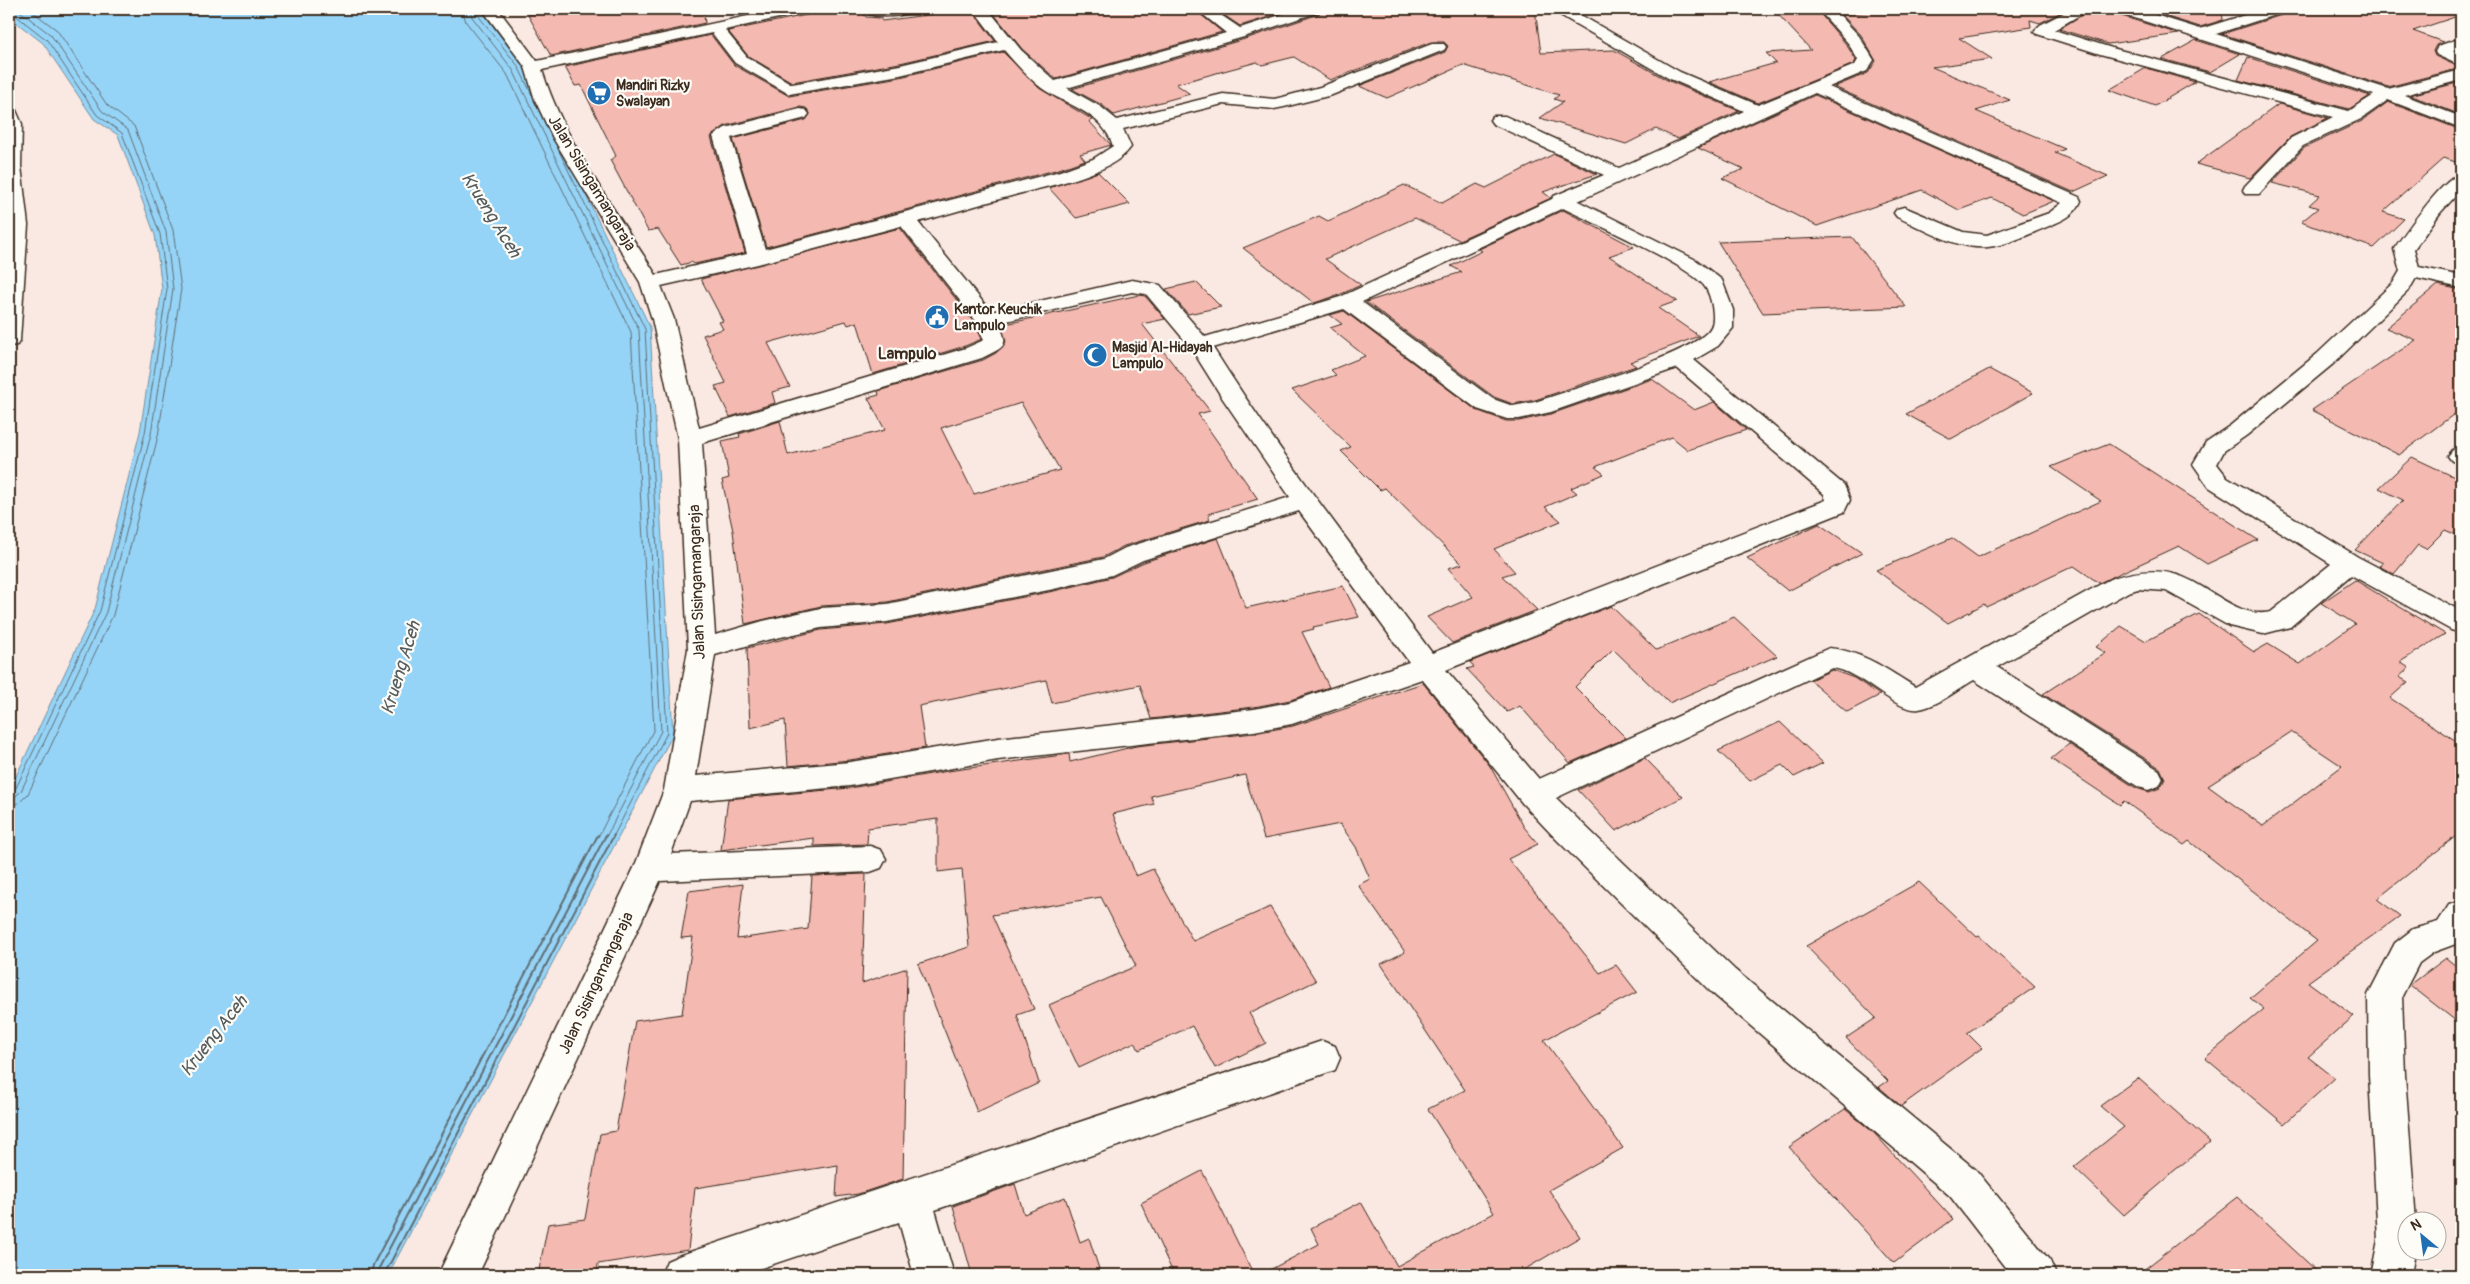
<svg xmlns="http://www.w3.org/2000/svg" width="2470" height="1284" font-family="Pangolin,sans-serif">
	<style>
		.water { fill: #96d4f7; stroke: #7290a0 }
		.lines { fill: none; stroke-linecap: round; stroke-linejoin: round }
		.shore-far1 { stroke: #5f6e75; stroke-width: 1 }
		.shore { stroke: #5f6e75; stroke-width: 2 }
		.building { fill: #f4b9b0; stroke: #3b2a1e; fill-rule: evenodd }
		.minor-casing { stroke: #3b2a1e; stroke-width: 3 }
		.tertiary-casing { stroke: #3b2a1e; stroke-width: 3 }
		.minor { fill: #fdfcf7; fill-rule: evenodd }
		.tertiary { fill: #fdfcf7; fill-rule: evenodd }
		.labels { text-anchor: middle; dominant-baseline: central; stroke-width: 4.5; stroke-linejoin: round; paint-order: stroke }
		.far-poi-label { font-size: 14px; font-weight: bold; fill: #3b2a1e; stroke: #fdfcf7; text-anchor: start }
		.street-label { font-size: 16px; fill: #3b2a1e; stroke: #fdfcf7 }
		.far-quarter-label { font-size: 16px; font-weight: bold; fill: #3b2a1e; stroke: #fdfcf7 }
		.water-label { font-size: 18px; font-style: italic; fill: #565d5f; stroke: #fdfcf7 }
	</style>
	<rect width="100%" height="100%" fill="#fae8e2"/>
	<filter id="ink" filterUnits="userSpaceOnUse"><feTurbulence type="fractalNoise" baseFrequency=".02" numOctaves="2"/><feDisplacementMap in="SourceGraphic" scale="10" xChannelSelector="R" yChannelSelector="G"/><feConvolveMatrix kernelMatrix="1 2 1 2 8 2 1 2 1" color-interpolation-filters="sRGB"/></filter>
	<g filter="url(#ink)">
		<path class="water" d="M 9,9 L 480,9 L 522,64 L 650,327 L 673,734 L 388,1275 L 9,1275 L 9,791 L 95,609 L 140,432 L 162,289 L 155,235 L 118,135 L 94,119 L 43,43 L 9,17 Z"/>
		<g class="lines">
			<path class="shore-far1" d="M 462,9 L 466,22 L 507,74 L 631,332 L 654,729 L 598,837
				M 470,9 L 472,17 L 513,70 L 639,330 L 661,731 L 606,837
				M 476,9 L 477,14 L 518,66 L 532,95
				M 9,13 L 14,14 L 47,40 L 97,115 L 122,133 L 160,234 L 167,289 L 145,433 L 100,611 L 16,788 L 9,791
				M 558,149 L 645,329 L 667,733 L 613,837
				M 9,797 L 16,796 L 21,791 L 106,612 L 151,434 L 173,289 L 166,232 L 128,130 L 102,111 L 51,35 L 17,9
				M 9,805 L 19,803 L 28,794 L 113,615 L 158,436 L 181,289 L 173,230 L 134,126 L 107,105 L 57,30 L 29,9"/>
			<path class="shore" d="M 371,1275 L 373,1265 L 598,835
				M 378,1275 L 379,1268 L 606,835
				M 384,1275 L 614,835"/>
		</g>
		<path class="building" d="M 561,9 L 703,9 L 705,23 L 551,56 L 528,15 Z
			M 836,9 L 859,9 L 866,17 L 880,18 L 882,21 L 971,9 L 995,41 L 900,63 L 792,82 L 748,56 L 728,31 Z
			M 990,9 L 1194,9 L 1222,32 L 1056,79 L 1022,49 Z
			M 1215,9 L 1294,9 L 1240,26 Z
			M 1323,9 L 1535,9 L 1541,53 L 1614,50 L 1667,80 L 1739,111 L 1678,139 L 1656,129 L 1626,144 L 1540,118 L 1563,102 L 1554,99 L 1559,95 L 1463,65 L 1387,98 L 1359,86 L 1445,52 L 1448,46 L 1444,42 L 1431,42 L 1330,80 L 1294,57 L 1262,65 L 1257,62 L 1176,84 L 1190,94 L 1114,115 L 1102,105 L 1072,89 L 1245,39 L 1319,14 Z
			M 1773,9 L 1816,9 L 1846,44 L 1856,60 L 1854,64 L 1758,103 L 1709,82 L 1776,63 L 1766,53 L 1811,50 Z
			M 1887,9 L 2067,9 L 2040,23 L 2030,20 L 2031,27 L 1959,38 L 1992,59 L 1932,67 L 2010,100 L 1976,111 L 2065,149 L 2055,153 L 2108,176 L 2073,192 L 1834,87 L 1868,73 L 1876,61 L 1861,35 L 1842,15 Z
			M 2092,9 L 2111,9 L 2115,14 L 2179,34 L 2108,44 L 2059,29 Z
			M 2141,9 L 2222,9 L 2223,20 L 2200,27 Z
			M 2288,9 L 2461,9 L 2461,15 L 2413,31 L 2443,42 L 2436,45 L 2433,51 L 2435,56 L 2461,68 L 2388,87 L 2222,34 L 2285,14 Z
			M 711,35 L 734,65 L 789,96 L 900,77 L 1003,52 L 1039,88 L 1093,120 L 1089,121 L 1111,145 L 1080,154 L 1085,160 L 1059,169 L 766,247 L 733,139 L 806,120 L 810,113 L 806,108 L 800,107 L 725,126 L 711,137 L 745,253 L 694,264 L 692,262 L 681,265 L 658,229 L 648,231 L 610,160 L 616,156 L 581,85 L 575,86 L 565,67 Z
			M 2196,40 L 2240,54 L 2210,72 L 2162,59 Z
			M 2248,57 L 2370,96 L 2349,109 L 2238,80 Z
			M 2146,68 L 2195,82 L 2155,106 L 2109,90 Z
			M 2461,82 L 2461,115 L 2410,95 Z
			M 1815,95 L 2054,201 L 2023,214 L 1992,198 L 1959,210 L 1922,190 L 1817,226 L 1722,178 L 1744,169 L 1698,148 Z
			M 2388,102 L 2461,130 L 2461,164 L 2444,158 L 2383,212 L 2404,219 L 2374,248 L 2301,222 L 2318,208 L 2309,205 L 2320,195 L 2272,183 L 2304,148 L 2362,121 Z
			M 2279,104 L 2328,118 L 2290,137 L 2250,178 L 2196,164 Z
			M 1554,154 L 1597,174 L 1543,192 L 1551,198 L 1459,240 L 1415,218 L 1325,259 L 1361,285 L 1339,295 L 1314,303 L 1243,248 L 1319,216 L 1328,221 L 1404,185 L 1442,203 L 1477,184 L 1486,188 Z
			M 1098,172 L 1130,204 L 1076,218 L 1049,188 Z
			M 1563,210 L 1634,247 L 1609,256 L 1677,301 L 1658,308 L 1699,336 L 1630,362 L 1636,366 L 1630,368 L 1535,400 L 1513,404 L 1494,397 L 1366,302 L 1462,272 L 1451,266 L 1482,251 L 1479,249 Z
			M 900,228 L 974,322 L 982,339 L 965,346 L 873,374 L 857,322 L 848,325 L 846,321 L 768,343 L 790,387 L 772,392 L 775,403 L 730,417 L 715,386 L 726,383 L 703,335 L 723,329 L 719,322 L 723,321 L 701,279 Z
			M 1852,237 L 1906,307 L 1763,313 L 1718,242 Z
			M 1196,282 L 1221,307 L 1188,314 L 1166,289 Z
			M 2438,285 L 2461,290 L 2461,409 L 2399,455 L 2312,410 L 2416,340 L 2386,328 Z
			M 1139,295 L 1145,296 L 1165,319 L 1142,324 L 1210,411 L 1198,414 L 1258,499 L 1208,514 L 1210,520 L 1124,546 L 1103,557 L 887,602 L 821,606 L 745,624 L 733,531 L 722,480 L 729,478 L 722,441 L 740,437 L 739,434 L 780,421 L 788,455 L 885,430 L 868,398 L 879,395 L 878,391 L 983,360 L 996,353 L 1006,342 L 1001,325 ZM 1021,403 L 1060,470 L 974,494 L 941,428 Z
			M 1344,311 L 1476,410 L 1506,421 L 1519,421 L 1551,414 L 1652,379 L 1694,410 L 1714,402 L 1746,430 L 1688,450 L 1672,437 L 1595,467 L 1604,474 L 1571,488 L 1577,493 L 1545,507 L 1561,521 L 1494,549 L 1515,572 L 1502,576 L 1537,610 L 1452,643 L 1427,617 L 1473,597 L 1448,568 L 1462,564 L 1385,488 L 1380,490 L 1341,451 L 1351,447 L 1292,390 L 1336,375 L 1331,370 L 1365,356 L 1330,328 L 1342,324 L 1330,315 Z
			M 1989,369 L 2033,393 L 1951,439 L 1906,414 Z
			M 2109,444 L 2258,540 L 2207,564 L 2179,546 L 2099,583 L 2074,566 L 1986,607 L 1984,604 L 1948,623 L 1876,570 L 1952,538 L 1978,557 L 2101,501 L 2051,467 Z
			M 2412,457 L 2461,480 L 2461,537 L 2445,530 L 2426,549 L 2418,545 L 2394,574 L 2379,566 L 2383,563 L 2355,550 L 2403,500 L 2379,488 Z
			M 1819,524 L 1862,553 L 1788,591 L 1747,558 Z
			M 1218,538 L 1246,608 L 1343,586 L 1359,617 L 1313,627 L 1314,629 L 1302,632 L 1329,687 L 1290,700 L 1254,707 L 1151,719 L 1140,685 L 1052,703 L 1046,680 L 919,706 L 925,748 L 850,760 L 788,766 L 785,720 L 750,728 L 747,648 L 821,630 L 887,624 L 1054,591 L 1112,577 L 1144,562 Z
			M 2355,580 L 2445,634 L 2400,662 L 2409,668 L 2399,677 L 2408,682 L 2390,698 L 2461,744 L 2461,832 L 2377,899 L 2400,916 L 2308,982 L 2354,1016 L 2308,1057 L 2335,1078 L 2284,1124 L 2205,1058 L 2264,1009 L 2250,998 L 2317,941 L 2189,841 L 2184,845 L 2124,801 L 2120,805 L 2051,759 L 2069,744 L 2136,788 L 2149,792 L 2160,788 L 2165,779 L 2160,768 L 2043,694 L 2106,653 L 2096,647 L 2121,626 L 2146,641 L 2199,614 L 2254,652 L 2268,644 L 2300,664 L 2355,624 L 2321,603 ZM 2291,732 L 2342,766 L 2263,826 L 2208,786 Z
			M 1611,606 L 1656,650 L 1734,617 L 1777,656 L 1669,703 L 1613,649 L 1575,687 L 1626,738 L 1570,763 L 1520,706 L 1507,712 L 1467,669 L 1474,667 L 1470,662 Z
			M 1832,670 L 1854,678 L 1880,695 L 1847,712 L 1810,680 Z
			M 1423,683 L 1490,766 L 1524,827 L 1538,844 L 1508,859 L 1600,973 L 1616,965 L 1637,992 L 1544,1040 L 1623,1148 L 1549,1190 L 1580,1237 L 1515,1275 L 1260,1275 L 1319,1244 L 1311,1228 L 1361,1202 L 1397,1266 L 1494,1213 L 1428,1109 L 1465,1090 L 1381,964 L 1405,952 L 1358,885 L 1370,879 L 1356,847 L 1340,824 L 1264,839 L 1245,775 L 1151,796 L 1154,804 L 1113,814 L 1136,876 L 1153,869 L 1193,941 L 1270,907 L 1316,981 L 1249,1013 L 1266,1043 L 1215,1068 L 1192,1026 L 1139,1050 L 1135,1042 L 1079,1068 L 1049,1005 L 1136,966 L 1101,897 L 992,915 L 1034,1009 L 1017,1015 L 1039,1083 L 977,1112 L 918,964 L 969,947 L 962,869 L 938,872 L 938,819 L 868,828 L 867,844 L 814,846 L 814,838 L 721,850 L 728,799 L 850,788 L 948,771 L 1069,754 L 1070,762 L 1136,746 L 1254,733 L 1293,726 Z
			M 1780,722 L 1823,763 L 1794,777 L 1782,765 L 1750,781 L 1718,751 Z
			M 1645,758 L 1683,797 L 1616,831 L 1578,790 Z
			M 866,874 L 862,983 L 907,968 L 903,1179 L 858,1194 L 836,1197 L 838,1165 L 695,1188 L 688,1250 L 598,1264 L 597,1275 L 538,1275 L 548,1224 L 585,1219 L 600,1134 L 616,1131 L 635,1021 L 682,1014 L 693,937 L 681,938 L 689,891 L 743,884 L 737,939 L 808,929 L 812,876 Z
			M 1919,882 L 1977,937 L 1979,936 L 2035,987 L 1967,1033 L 1982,1048 L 1901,1106 L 1879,1087 L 1888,1081 L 1846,1038 L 1876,1018 L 1806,946 Z
			M 2446,958 L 2461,970 L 2461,1025 L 2410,985 Z
			M 2138,1078 L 2210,1142 L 2170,1174 L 2171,1175 L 2124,1215 L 2074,1167 L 2124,1127 L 2100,1106 Z
			M 1845,1109 L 1874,1133 L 1953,1219 L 1894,1263 L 1789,1147 Z
			M 1202,1171 L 1254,1275 L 1174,1275 L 1141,1203 Z
			M 1015,1184 L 1024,1214 L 1065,1197 L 1080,1242 L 1089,1238 L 1101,1275 L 972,1275 L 953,1206 Z
			M 2237,1197 L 2321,1275 L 2137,1275 Z"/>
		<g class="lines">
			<defs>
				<path id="minor" d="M 482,9 L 498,9 L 537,61 L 781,9 L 808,9 L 806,12 L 725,30 L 747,57 L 792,84 L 900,65 L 998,42 L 973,9 L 988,9 L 1021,50 L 1055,81 L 1226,33 L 1196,9 L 1212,9 L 1240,28 L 1299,9 L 1321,9 L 1318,12 L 1244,37 L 1067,88 L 1101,107 L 1117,120 L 1223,94 L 1274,99 L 1283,97 L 1320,87 L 1432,44 L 1444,44 L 1446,47 L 1444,50 L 1332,95 L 1284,107 L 1274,109 L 1223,104 L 1123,129 L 1131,147 C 1111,176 1044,186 1011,196 C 980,204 949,214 918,222 L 991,312 L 1132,280 L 1160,285 L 1205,337 L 1340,297 L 1552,199 L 1554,196 L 1604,175 L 1493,124 L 1490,120 L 1493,116 L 1505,116 L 1619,168 L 1744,111 L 1668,78 L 1555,12 L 1553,9 L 1570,9 L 1680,72 L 1758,105 L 1855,65 L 1858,60 L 1848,43 L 1818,9 L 1834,9 L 1859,36 L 1874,60 L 1867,71 L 1829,87 L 2079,197 L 2081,201 C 2074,218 2058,222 2042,229 C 2025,236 2007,245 1988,247 C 1957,250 1924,229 1897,217 L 1894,213 L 1897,209 L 1904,207 L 1963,232 L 1987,235 L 2049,213 L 2062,203 L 1815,93 L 1578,201 L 1696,260 L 1722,280 L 1733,310 L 1733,328 L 1718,346 L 1694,360 L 1844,485 L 1850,500 L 1844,512 L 1446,670 L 1539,779 L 1829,648 C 1862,651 1888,670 1915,687 L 2110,579 C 2132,572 2155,568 2177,575 C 2208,584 2238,620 2271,612 L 2331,564 L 2209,487 L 2193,464 L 2206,442 L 2231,425 L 2317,354 L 2393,283 L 2400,271 L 2394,249 C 2406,232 2443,178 2461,174 L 2461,190 L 2440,213 L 2414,249 L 2419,267 L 2461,276 L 2461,288 L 2416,278 L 2409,290 L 2333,364 L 2247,435 L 2224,451 L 2217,464 L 2227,477 L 2358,557 L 2461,611 L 2461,633 L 2451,630 L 2351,575 L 2290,627 L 2263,634 L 2229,626 L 2166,591 L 2138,589 L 2128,592 L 1997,667 L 2159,770 L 2163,778 L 2159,786 L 2148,790 L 2137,786 L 1974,680 C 1958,689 1938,706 1919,709 C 1896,713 1861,671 1832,668 L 1556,798 L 1735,970 L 1976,1170 L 2050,1261 L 2056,1275 L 2011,1275 L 1950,1196 L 1711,992 L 1556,839 L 1523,804 L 1422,679 L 1292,724 L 1254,731 L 998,760 L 850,786 L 690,801 L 671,854 L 870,846 L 881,850 L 886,859 L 881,868 L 870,872 L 660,881 L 478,1275 L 438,1275 L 634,868 L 664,790 L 688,649 L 678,439 L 652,319 L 640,282 L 553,138 L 535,100 L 525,67 ZM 712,33 L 735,63 L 789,94 L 900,75 L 1004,50 C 1016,64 1031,81 1046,91 C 1072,107 1103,114 1113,146 L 1093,159 L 1060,171 L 765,249 L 731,138 L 806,118 L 809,114 L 806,110 L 800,109 L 725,128 L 713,136 L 747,254 L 656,275 C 615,209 565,144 542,70 ZM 1563,208 C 1591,222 1691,266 1705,287 C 1711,295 1716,318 1711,327 C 1699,353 1567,391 1535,402 L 1513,406 L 1493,399 L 1362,302 ZM 901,226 L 976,321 L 984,340 L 966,348 L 699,428 L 674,319 L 661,286 L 758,264 ZM 1132,292 L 1146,294 L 1191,348 L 1223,399 L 1290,497 L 1125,548 L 1104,559 L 887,604 L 821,608 L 763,621 L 715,635 L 702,443 L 982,358 C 1003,347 1011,347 998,323 ZM 1344,309 L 1477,409 L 1507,419 L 1519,419 L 1551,412 L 1677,368 L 1824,494 L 1826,500 L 1432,653 C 1357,553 1280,454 1213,348 ZM 1299,511 L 1409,662 L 1290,702 L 1254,709 L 998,738 L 850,762 L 696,776 L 715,655 L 763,641 L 821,628 L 887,622 L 1054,589 L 1112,575 L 1143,560 Z
					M 861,9 L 913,9 C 905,18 869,19 861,9 Z
					M 2071,9 L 2090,9 L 2054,30 L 2112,48 L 2349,111 L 2374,95 L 2116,12 L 2113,9 L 2136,9 L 2200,29 L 2264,9 L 2286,9 L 2284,12 L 2216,34 L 2388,89 L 2461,70 L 2461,80 L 2404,95 L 2461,117 L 2461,128 L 2388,100 L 2361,119 L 2303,146 L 2259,194 L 2245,194 L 2243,190 L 2245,186 L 2291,138 L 2333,117 L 2100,54 L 2037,34 L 2034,31 L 2040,25 Z
					M 2461,38 L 2461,48 L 2453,51 L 2461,55 L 2461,66 L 2437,55 L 2435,52 L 2438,46 Z
					M 2461,448 L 2461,463 L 2452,461 L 2448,456 L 2453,450 Z
					M 2461,901 L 2461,942 L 2434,952 L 2419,963 L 2402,996 L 2405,1075 L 2416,1222 L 2408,1222 L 2408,1252 L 2415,1252 L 2411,1275 L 2371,1275 L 2378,1240 L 2369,1075 L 2368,995 L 2395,943 L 2413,929 L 2438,922 L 2449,905 Z
					M 1322,1041 L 1335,1046 L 1340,1058 L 1335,1070 L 935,1210 L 954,1275 L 914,1275 L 899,1222 L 740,1275 L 661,1275 L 667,1261 L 681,1255 Z"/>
				<path id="tertiary" d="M 9,107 L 15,108 L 22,124 L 21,166 L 28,225 L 20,340 L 17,345 L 9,346 Z"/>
			</defs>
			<use href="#minor" class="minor-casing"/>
			<use href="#tertiary" class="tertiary-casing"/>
			<use href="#minor" class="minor"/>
			<use href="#tertiary" class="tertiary"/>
		</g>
	</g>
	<defs>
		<symbol id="supermarket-disc" viewBox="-11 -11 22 22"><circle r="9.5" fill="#1f6fb2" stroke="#fdfcf7"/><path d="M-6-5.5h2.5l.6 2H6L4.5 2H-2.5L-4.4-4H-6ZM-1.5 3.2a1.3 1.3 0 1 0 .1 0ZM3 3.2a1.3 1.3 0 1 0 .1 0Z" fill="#fff"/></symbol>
		<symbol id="civic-disc" viewBox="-11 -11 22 22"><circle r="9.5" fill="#1f6fb2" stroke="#fdfcf7"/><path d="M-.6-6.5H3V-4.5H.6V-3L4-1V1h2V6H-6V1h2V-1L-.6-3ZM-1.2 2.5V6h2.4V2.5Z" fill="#fff"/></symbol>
		<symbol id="mosque-disc" viewBox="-11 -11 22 22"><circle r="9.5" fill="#1f6fb2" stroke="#fdfcf7"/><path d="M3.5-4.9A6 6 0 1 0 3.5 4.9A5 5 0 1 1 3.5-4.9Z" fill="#fff"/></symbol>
	</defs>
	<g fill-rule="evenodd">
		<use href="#supermarket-disc" x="585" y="79" width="28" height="28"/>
		<use href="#civic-disc" x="923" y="303" width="28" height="28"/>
		<use href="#mosque-disc" x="1081" y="341" width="28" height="28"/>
	</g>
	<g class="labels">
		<g class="far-poi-label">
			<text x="616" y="85">Mandiri Rizky<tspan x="616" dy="16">Swalayan</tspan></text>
			<text x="954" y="309">Kantor Keuchik<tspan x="954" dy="16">Lampulo</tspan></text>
			<text x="1112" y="347">Masjid Al-Hidayah<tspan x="1112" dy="16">Lampulo</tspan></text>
		</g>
		<g class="street-label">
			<text transform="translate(592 183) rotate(59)">Jalan Sisingamangaraja</text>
			<text transform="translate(697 582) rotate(-92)">Jalan Sisingamangaraja</text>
			<text transform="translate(596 983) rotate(-65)">Jalan Sisingamangaraja</text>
		</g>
		<g class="far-quarter-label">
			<text x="907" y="354">Lampulo</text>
		</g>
		<g class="water-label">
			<text transform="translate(491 215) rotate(58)">Krueng Aceh</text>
			<text transform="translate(401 668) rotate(-73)">Krueng Aceh</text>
			<text transform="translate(214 1036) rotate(-52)">Krueng Aceh</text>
		</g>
	</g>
	<rect width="2470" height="1284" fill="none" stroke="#fdfcf7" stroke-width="30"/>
	<rect x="15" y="15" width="2440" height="1254" fill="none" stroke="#3b2a1e" stroke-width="2" filter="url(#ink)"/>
	<g transform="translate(2422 1236) rotate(331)"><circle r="24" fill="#fdfcf7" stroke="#afa8a0"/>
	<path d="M0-4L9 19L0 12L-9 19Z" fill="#1f6fb2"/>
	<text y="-8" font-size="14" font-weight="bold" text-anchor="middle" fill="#3b2a1e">N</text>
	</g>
</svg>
